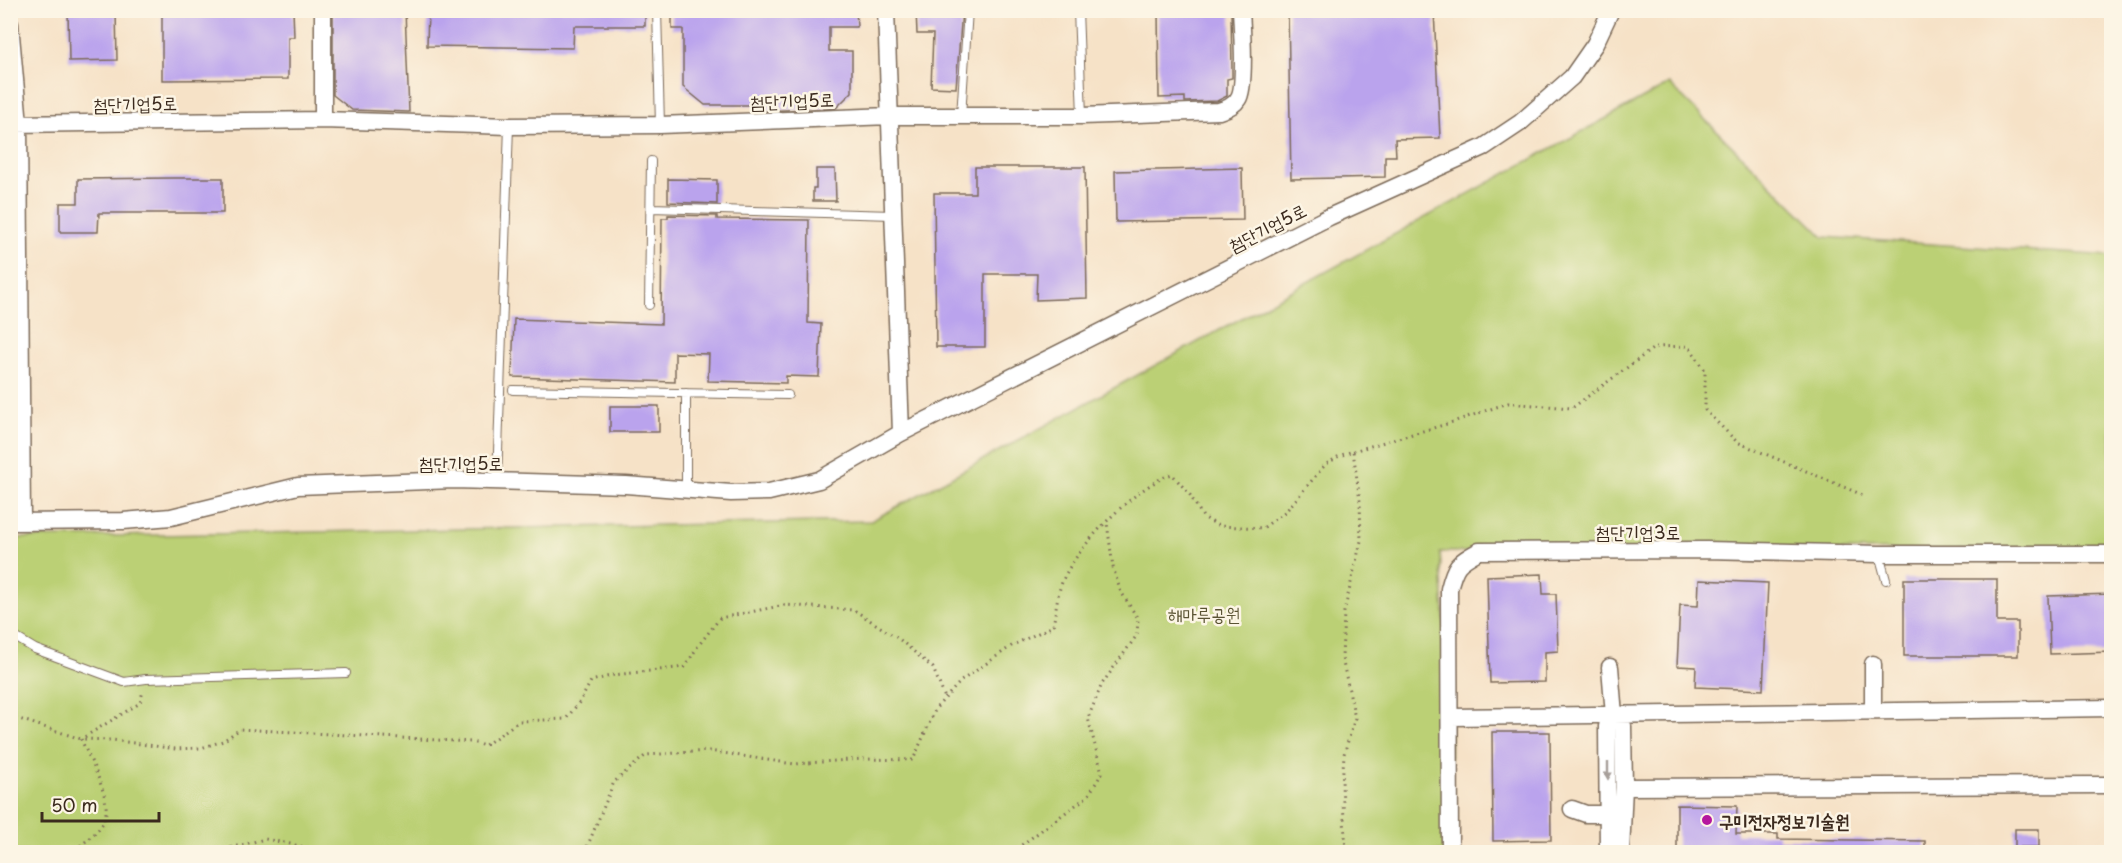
<svg xmlns="http://www.w3.org/2000/svg" width="2122" height="863" font-family="'Playpen Sans','Poor Story',sans-serif">
	<style>
		.green { fill: #bbd075; stroke: #7b7d4a; stroke-width: 1.5 }
		.building { fill: #baa3ed }
		.lines { fill: none; stroke-linecap: round; stroke-linejoin: round }
		.lane-casing { stroke: #7c6a59; stroke-width: 10 }
		.street-casing { stroke: #7c6a59; stroke-width: 19 }
		.path { stroke: #7c6a59; stroke-width: 3; stroke-dasharray: 1.5 4.5; stroke-linecap: butt }
		.lane { stroke: #fff; stroke-width: 8 }
		.street { stroke: #fff; stroke-width: 16 }
		.oneway { fill: #a79f9a }
		.poi-dot { fill: #b5179e; stroke: #fcf5e5; stroke-width: 2 }
		.labels { text-anchor: middle; dominant-baseline: central; stroke-width: 5; stroke-linejoin: round; paint-order: stroke }
		.street-label { font-size: 18px; fill: #3b2a1e; stroke: #fcf5e5 }
		.park-label { font-size: 18px; fill: #5b5434; stroke: #fcf5e5 }
		.poi-label { font-size: 18px; font-weight: bold; fill: #3b2a1e; stroke: #fcf5e5; text-anchor: start }
	</style>
	<rect width="100%" height="100%" fill="#fcf5e5"/>
	<filter id="ink" filterUnits="userSpaceOnUse"><feTurbulence type="fractalNoise" baseFrequency=".0167" numOctaves="2"/><feDisplacementMap in="SourceGraphic" scale="12" xChannelSelector="R" yChannelSelector="G"/><feConvolveMatrix kernelMatrix="1 2 1 2 8 2 1 2 1" color-interpolation-filters="sRGB"/></filter>
	<filter id="wash" filterUnits="userSpaceOnUse"><feTurbulence type="fractalNoise" baseFrequency=".008" numOctaves="4" result="noise"/><feDisplacementMap in="SourceGraphic" scale="24" xChannelSelector="R" yChannelSelector="G"/><feGaussianBlur stdDeviation="1.35" result="paint"/><feColorMatrix in="noise" values="0 0 0 0 0 0 0 0 0 0 0 0 0 0 0 0 0 1.4 0 .05"/><feComposite in="paint" operator="in"/></filter>
	<g filter="url(#wash)">
		<rect width="100%" height="100%" fill="#f6e2c7"/>
		<path class="green" d="M 1669,84 L 1824,237 L 2111,256 L 2111,549 L 1440,552 L 1451,717 L 1447,852 L 11,852 L 10,538 L 871,521 Z"/>
		<g id="blocks">
			<path class="building" d="M 68,10 L 116,10 L 117,60 L 69,61 Z
				M 162,10 L 293,10 L 294,37 L 288,37 L 288,79 L 162,80 Z
				M 333,10 L 405,10 L 409,112 L 352,110 L 333,95 Z
				M 428,10 L 645,10 L 645,26 L 574,26 L 573,48 L 427,46 Z
				M 672,10 L 856,10 L 857,27 L 829,27 L 829,51 L 852,51 L 852,92 L 836,108 L 759,111 L 759,105 L 705,105 L 683,87 L 683,29 L 672,29 Z
				M 916,10 L 962,10 L 956,88 L 931,87 L 933,34 L 917,34 Z
				M 1158,10 L 1231,10 L 1232,70 L 1232,78 L 1227,79 L 1227,96 L 1217,101 L 1185,102 L 1185,97 L 1159,98 Z
				M 1288,10 L 1434,10 L 1440,138 L 1395,139 L 1396,156 L 1385,156 L 1385,177 L 1291,179 Z
				M 975,167 L 1085,167 L 1087,298 L 1036,300 L 1037,274 L 985,274 L 985,347 L 936,347 L 934,193 L 975,193 Z
				M 1242,168 L 1243,220 L 1116,222 L 1115,171 Z
				M 816,169 L 835,169 L 836,201 L 813,201 L 813,188 L 816,188 Z
				M 172,178 L 223,178 L 223,213 L 99,213 L 98,232 L 60,232 L 60,203 L 78,203 L 78,179 Z
				M 668,179 L 717,180 L 717,204 L 668,202 Z
				M 668,215 L 717,216 L 717,219 L 809,220 L 808,323 L 821,324 L 819,377 L 786,376 L 786,383 L 708,381 L 709,354 L 675,353 L 675,382 L 512,377 L 514,319 L 661,324 L 662,218 L 668,218 Z
				M 610,406 L 659,406 L 659,432 L 610,432 Z
				M 1542,574 L 1543,594 L 1556,594 L 1558,651 L 1545,652 L 1545,682 L 1490,683 L 1487,576 Z
				M 1904,579 L 1997,579 L 1997,622 L 2018,622 L 2018,656 L 1904,656 Z
				M 1699,580 L 1768,583 L 1763,690 L 1695,687 L 1696,667 L 1677,666 L 1680,605 L 1698,606 Z
				M 2112,594 L 2112,652 L 2050,654 L 2048,596 Z
				M 1492,732 L 1550,732 L 1551,840 L 1493,841 Z
				M 1677,805 L 1737,806 L 1736,834 L 1778,834 L 1778,839 L 1925,841 L 1925,852 L 1677,852 Z
				M 2015,829 L 2039,829 L 2039,847 L 2015,847 Z"/>
		</g>
	</g>
	<g filter="url(#ink)">
		<use href="#blocks" fill-opacity="0" stroke="#7c6a59" stroke-width="1.5"/>
		<g class="lines">
			<defs>
				<path id="lane" d="M 657,10 L 660,125
					M 1078,10 L 1082,116
					M 968,11 L 1051,12
					M 961,116 L 968,10
					M 651,208 L 893,215
					M 649,305 L 651,161
					M 513,390 L 788,395
					M 686,393 L 686,491
					M 497,481 L 509,126
					M 1879,554 L 1886,580
					M 10,634 L 35,649 L 124,682 L 146,679 L 346,673"/>
				<path id="street" d="M 323,10 L 323,120 L 509,126 L 660,125 L 890,116 L 1082,116 L 1219,111 C 1226,109 1234,106 1238,99 C 1246,88 1242,27 1241,10
					M 886,10 L 901,433
					M 10,24 L 19,124 L 22,522
					M 10,124 L 323,120
					M 10,522 L 123,521 L 171,517 L 298,486 L 454,480 L 626,485 L 731,493 L 769,492 L 819,480 L 901,433 L 1329,217 L 1484,147 L 1520,123 L 1572,77 L 1595,44 L 1611,10
					M 1610,667 L 1614,715
					M 1873,710 L 1873,664
					M 1451,717 C 1671,714 1891,709 2112,708
					M 1624,787 L 2112,785
					M 1572,809 L 1586,814 L 1608,814
					M 1450,852 L 1449,589 C 1455,565 1457,563 1479,551 L 1706,550 L 1879,554 L 2112,554
					M 1608,852 L 1607,726 L 1616,716 L 1623,726 L 1624,787 L 1621,852"/>
			</defs>
			<use href="#lane" class="lane-casing"/>
			<use href="#street" class="street-casing"/>
			<path class="path" d="M 1353,451 L 1447,424 L 1508,403 L 1572,408 L 1655,347 L 1689,346 L 1705,370 L 1705,410 L 1737,442 L 1865,496
				M 10,716 L 81,739 L 112,740 L 176,749 L 201,748 L 223,741 L 240,729 L 472,742 L 484,746 L 519,721 L 566,719 L 581,700 L 591,681 L 614,675 L 685,667 L 698,646 L 720,618 L 785,605 L 854,610 L 899,639 L 933,668 L 945,698
				M 82,852 L 81,845 C 92,837 105,826 106,812 C 108,792 89,758 81,739 L 140,703 L 143,691
				M 213,852 L 265,839 L 315,849 L 319,852
				M 585,852 L 614,782 L 646,755 L 709,751 L 794,764 L 863,759 L 913,760 L 936,708 L 961,681 L 1013,645 L 1053,626 C 1056,611 1057,593 1063,580 C 1078,545 1136,486 1172,474 L 1190,495 L 1203,517 L 1219,526 L 1263,528 L 1286,511 L 1325,465 L 1339,456 L 1353,451 L 1360,501 L 1361,541 L 1344,612 L 1342,658 L 1355,718 L 1344,754 L 1342,785 L 1346,852
				M 1012,852 L 1088,796 L 1102,773 L 1088,718 L 1102,684 L 1137,635 L 1138,619 L 1120,590 L 1113,567 L 1107,523"/>
			<use href="#lane" class="lane"/>
			<use href="#street" class="street"/>
		</g>
		<defs><path id="oneway-solid" d="M-6-.8H1V-3.2L6.5 0L1 3.2V.8H-6Z" transform="scale(1.5)"/></defs>
		<use class="oneway" href="#oneway-solid" transform="translate(1608 771) rotate(90)"/>
	</g>
	<circle class="poi-dot" cx="1707" cy="820" r="6"/>
	<g class="labels">
		<g class="street-label">
			<text transform="translate(792 100) rotate(-2)">첨단기업5로</text>
			<text transform="translate(135 103) rotate(-1)">첨단기업5로</text>
			<text transform="translate(1267 227) rotate(-27)">첨단기업5로</text>
			<text x="461" y="462">첨단기업5로</text>
			<text x="1638" y="531">첨단기업3로</text>
		</g>
		<g class="park-label">
			<text x="1204" y="613">해마루공원</text>
		</g>
		<g class="poi-label">
			<text x="1719" y="820">구미전자정보기술원</text>
		</g>
	</g>
	<rect width="2122" height="863" fill="none" stroke="#fcf5e5" stroke-width="36"/>
	<path d="M42 812v9h117v-9" fill="none" stroke="#3b2a1e" stroke-width="3"/>
	<text x="51" y="812" font-size="18" fill="#3b2a1e" stroke="#fcf5e5" stroke-width="4.5" paint-order="stroke">50 m</text>
</svg>
